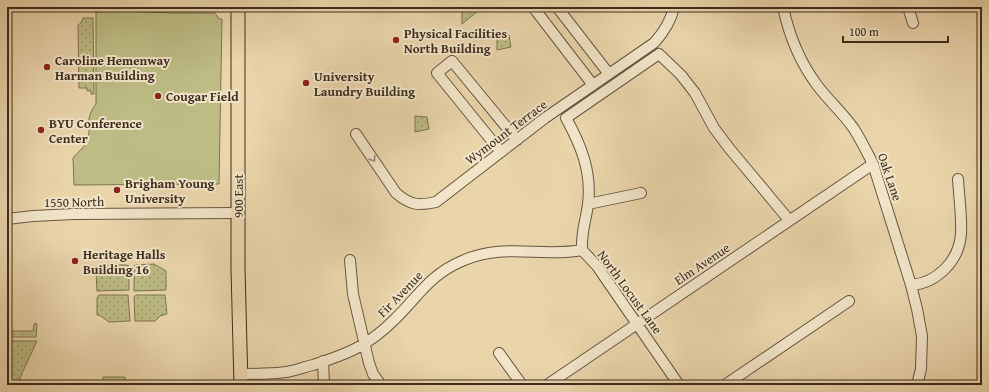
<svg xmlns="http://www.w3.org/2000/svg" width="989" height="392" font-family="'Gentium Book Plus',serif">
	<style>
		.green { fill: url(#green-dots); stroke: #7d7451 }
		.pitch { fill: #bdbc84; stroke: #7d7451 }
		.lines { fill: none; stroke-linecap: round; stroke-linejoin: round }
		.minor-casing { stroke: #685641; stroke-width: 12 }
		.major-casing { stroke: #3d2c1e; stroke-width: 15 }
		.minor { stroke: #f1e4c8; stroke-width: 10 }
		.major { stroke: #ead5ab; stroke-width: 13 }
		.oneway { stroke: #978873 }
		.poi-dot { fill: #8f2418; stroke: #f1e4c8; stroke-width: 1.5 }
		.labels { text-anchor: middle; dominant-baseline: central; stroke-width: 4; stroke-linejoin: round; paint-order: stroke }
		.poi-label { font-size: 13px; font-weight: bold; fill: #3d2c1e; stroke: #f1e4c8; text-anchor: start }
		.street-label { font-size: 13px; fill: #3d2c1e; stroke: #f1e4c8 }
	</style>
	<defs>
		<pattern id="green-dots" width="8" height="8" patternUnits="userSpaceOnUse"><rect width="8" height="8" fill="#bdbc84"/><path d="M2 2h.1M6 6h.1" fill="none" stroke="#9b996b" stroke-width="1.8" stroke-linecap="round"/></pattern>
	</defs>
	<rect width="100%" height="100%" fill="#ead5ab"/>
	<filter id="stains"><feTurbulence type="fractalNoise" baseFrequency=".005" numOctaves="4"/><feColorMatrix values="0 0 0 0 .2 0 0 0 0 .09 0 0 0 0 .02 0 0 0 .5 -.17"/></filter>
	<radialGradient id="worn" r=".72"><stop offset=".6" stop-color="#630" stop-opacity="0"/><stop offset="1" stop-color="#630" stop-opacity=".3"/></radialGradient>
	<path class="green" d="M 462,7 L 483,7 L 462,24 Z
		M 83,18 L 93,18 L 94,94 L 91,94 L 91,91 L 87,91 L 87,88 L 79,88 L 78,25 L 81,23 Z
		M 497,35 L 509,35 L 511,47 L 497,50 Z
		M 415,116 L 427,117 L 429,129 L 415,132 Z
		M 154,264 L 166,271 L 166,290 L 134,291 L 134,266 L 136,265 Z
		M 108,265 L 126,265 L 129,266 L 129,290 L 97,291 L 96,272 L 103,269 Z
		M 99,295 L 128,295 L 130,321 L 109,322 L 101,316 L 97,315 L 97,298 Z
		M 136,295 L 165,295 L 167,314 L 160,316 L 155,321 L 135,321 L 134,297 Z
		M 36,323 L 37,324 L 36,337 L 7,337 L 7,331 L 33,331 L 34,324 Z
		M 7,341 L 37,341 L 22,373 L 18,385 L 7,385 Z"/>
	<path class="pitch" d="M 123,11 L 173,13 L 215,13 L 219,19 L 222,19 L 219,184 L 74,185 L 73,158 C 78,152 84,148 87,141 C 93,125 83,121 96,104 L 96,12 Z
		M 103,377 L 125,377 L 125,385 L 103,385 Z"/>
	<g class="lines">
		<defs>
			<path id="minor" d="M 533,7 L 593,85
				M 557,7 L 609,74
				M 783,7 C 789,35 799,61 817,85 C 828,100 843,113 854,129 C 861,140 867,152 873,164 L 911,285 L 917,309 L 922,336 L 921,369 L 917,385
				M 908,7 L 913,23
				M 356,134 L 396,193 C 410,205 418,206 436,202 L 545,118 L 654,43 C 664,32 671,21 674,7
				M 501,152 L 437,73 L 452,61 L 517,140
				M 588,204 L 641,193
				M 7,219 L 33,216 L 74,214 L 238,213
				M 350,260 L 353,294 L 369,363 L 373,374 L 381,385
				M 911,285 C 937,283 959,261 961,234 C 962,216 959,197 958,179
				M 499,353 L 522,385
				M 323,361 L 324,385
				M 241,374 C 256,374 272,374 286,372 C 295,371 304,367 313,365 C 347,354 368,346 394,320 C 418,297 429,275 462,261 C 505,242 540,258 582,250
				M 547,385 L 873,164
				M 679,385 L 597,266 L 582,250 C 581,231 586,221 588,204 C 592,172 581,145 566,118 L 659,54 L 681,75 L 695,93 L 714,128 L 729,148 L 789,220
				M 725,385 L 849,301"/>
			<path id="major" d="M 238,7 L 238,269 L 241,385"/>
		</defs>
		<use href="#minor" class="minor-casing"/>
		<use href="#major" class="major-casing"/>
		<use href="#minor" class="minor"/>
		<use href="#major" class="major"/>
	</g>
	<defs><path id="oneway-chevron" d="M-2-3.5L2.5 0L-2 3.5" fill="none" stroke-width="1.6" stroke-linecap="round" stroke-linejoin="round"/></defs>
	<use class="oneway" href="#oneway-chevron" transform="translate(373 159) rotate(56)"/>
	<g class="poi-dot">
		<circle cx="396" cy="40" r="4"/>
		<circle cx="47" cy="67" r="4"/>
		<circle cx="306" cy="83" r="4"/>
		<circle cx="158" cy="96" r="4"/>
		<circle cx="41" cy="130" r="4"/>
		<circle cx="117" cy="190" r="4"/>
		<circle cx="75" cy="261" r="4"/>
	</g>
	<g class="labels">
		<g class="poi-label">
			<text x="404" y="33">Physical Facilities<tspan x="404" dy="15">North Building</tspan></text>
			<text x="55" y="60">Caroline Hemenway<tspan x="55" dy="15">Harman Building</tspan></text>
			<text x="314" y="76">University<tspan x="314" dy="15">Laundry Building</tspan></text>
			<text x="166" y="96">Cougar Field</text>
			<text x="49" y="123">BYU Conference<tspan x="49" dy="15">Center</tspan></text>
			<text x="125" y="183">Brigham Young<tspan x="125" dy="15">University</tspan></text>
			<text x="83" y="254">Heritage Halls<tspan x="83" dy="15">Building 16</tspan></text>
		</g>
		<g class="street-label">
			<text transform="translate(506 132) rotate(-37)">Wymount Terrace</text>
			<text transform="translate(890 177) rotate(71)">Oak Lane</text>
			<text transform="translate(238 196) rotate(-90)">900 East</text>
			<text transform="translate(74 202) rotate(-1)">1550 North</text>
			<text transform="translate(702 264) rotate(-34)">Elm Avenue</text>
			<text transform="translate(630 292) rotate(54)">North Locust Lane</text>
			<text transform="translate(400 294) rotate(-46)">Fir Avenue</text>
		</g>
	</g>
	<rect width="989" height="392" fill="none" stroke="#ead5ab" stroke-width="24"/>
	<rect x="8" y="8" width="973" height="376" fill="none" stroke="#3d2c1e" stroke-width="2"/>
	<rect x="12" y="12" width="965" height="368" fill="none" stroke="#3d2c1e"/>
	<path d="M843 36v6h105v-6" fill="none" stroke="#3d2c1e" stroke-width="2"/>
	<text x="849" y="36" font-size="12" fill="#3d2c1e" stroke="#f1e4c8" stroke-width="3" paint-order="stroke">100 m</text>
	<rect width="100%" height="100%" filter="url(#stains)"/>
	<rect width="100%" height="100%" fill="url(#worn)"/>
</svg>
